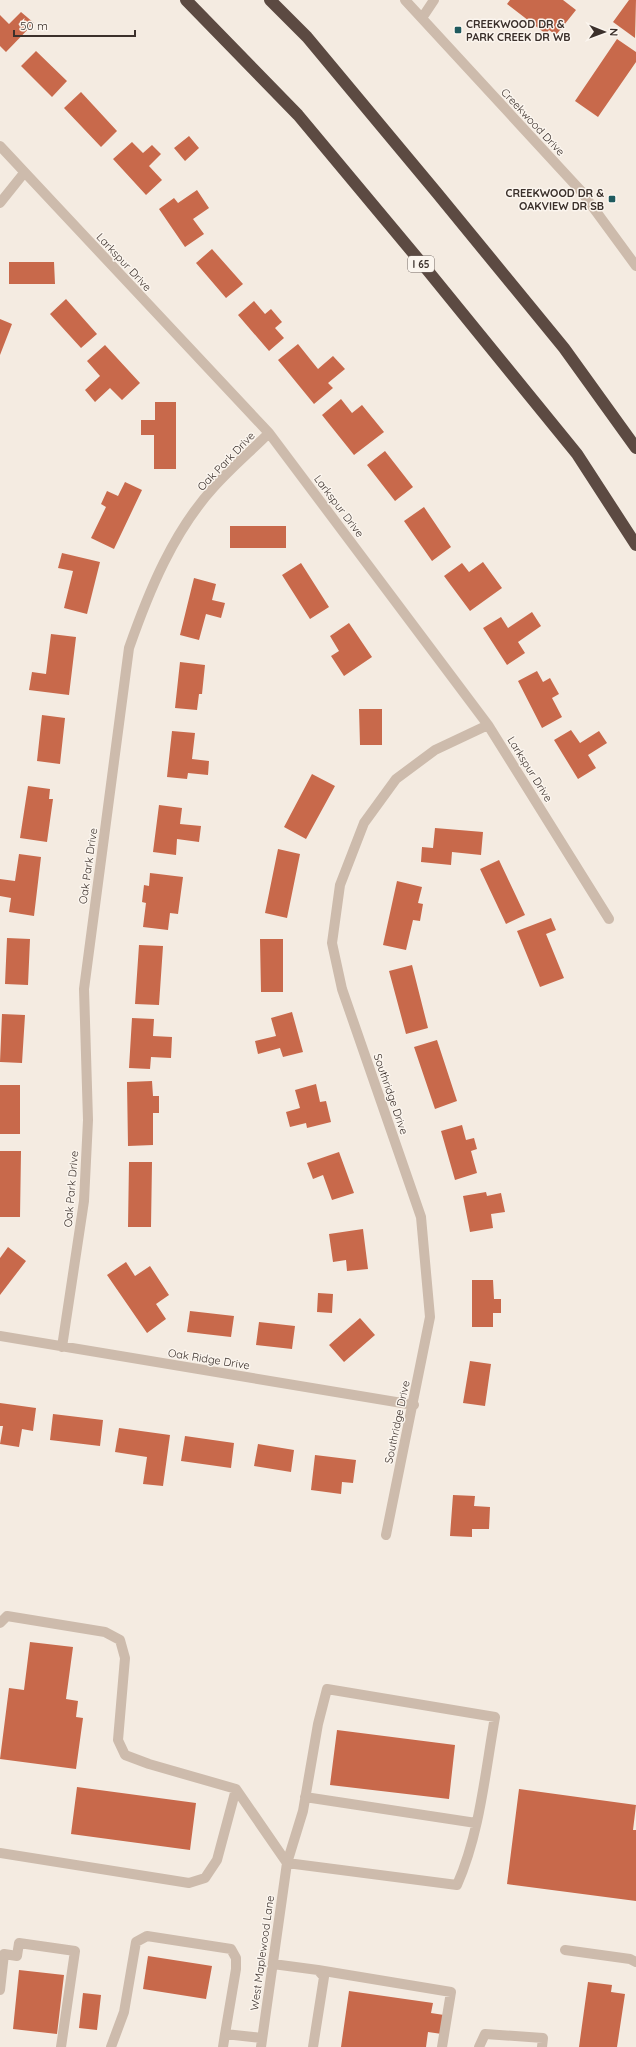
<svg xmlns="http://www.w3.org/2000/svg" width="636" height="2047" font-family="Quicksand,sans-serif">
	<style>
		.building { fill: #c8694b }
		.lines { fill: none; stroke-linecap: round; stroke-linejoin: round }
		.minor { stroke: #cdbbac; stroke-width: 10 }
		.highway { stroke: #5c4a42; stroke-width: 12 }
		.poi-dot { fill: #1f5a5e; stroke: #fbf5ee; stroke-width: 1.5 }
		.labels { text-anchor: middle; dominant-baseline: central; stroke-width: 3; stroke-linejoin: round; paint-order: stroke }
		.shield { fill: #fbf5ee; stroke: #756b66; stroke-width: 1 }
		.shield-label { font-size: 10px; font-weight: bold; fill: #3b302b }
		.poi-label { font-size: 11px; font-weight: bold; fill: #3b302b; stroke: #fbf5ee; text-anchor: start }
		.street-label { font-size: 11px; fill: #3b302b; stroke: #fbf5ee }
	</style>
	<rect width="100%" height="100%" fill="#f4ebe1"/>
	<path class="building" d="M 510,0 L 563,0 L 576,10 L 556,35 L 549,30 L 546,34 L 507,4 Z
		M 629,0 L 636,0 L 635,38 L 613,22 Z
		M 21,12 L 34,23 L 6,52 L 0,46 L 0,15 L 9,24 Z
		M 617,39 L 636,52 L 636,62 L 598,117 L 575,101 Z
		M 36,51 L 67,81 L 52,97 L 21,66 Z
		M 81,92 L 117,131 L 101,147 L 64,108 Z
		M 189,136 L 199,148 L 185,161 L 174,148 Z
		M 132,142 L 143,153 L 152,145 L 161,154 L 149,166 L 162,180 L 146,195 L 113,159 Z
		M 197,190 L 209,208 L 193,219 L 204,234 L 185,247 L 159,209 L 174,198 L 178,203 Z
		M 212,249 L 243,284 L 226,298 L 196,263 Z
		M 9,262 L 54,262 L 55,284 L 9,284 Z
		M 66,299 L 97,334 L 81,348 L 50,314 Z
		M 254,301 L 265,314 L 271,309 L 282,322 L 275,328 L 284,338 L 269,351 L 238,315 Z
		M 0,319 L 12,324 L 0,355 Z
		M 298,344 L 318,369 L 333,356 L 345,369 L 328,383 L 333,388 L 314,404 L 278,360 Z
		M 105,345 L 140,383 L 122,400 L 110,388 L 95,402 L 85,390 L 100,376 L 87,361 Z
		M 341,399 L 352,413 L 362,405 L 384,432 L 354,455 L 322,415 Z
		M 155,402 L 176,402 L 176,469 L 154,469 L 154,435 L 141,435 L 141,420 L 155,420 Z
		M 385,451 L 413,487 L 395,501 L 367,465 Z
		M 125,482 L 142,490 L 114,549 L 91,538 L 106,507 L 101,504 L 107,491 L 118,496 Z
		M 424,507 L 451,547 L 432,561 L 404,521 Z
		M 230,526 L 286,526 L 286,548 L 230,548 Z
		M 62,553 L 100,562 L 87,614 L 64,608 L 73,571 L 58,568 Z
		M 483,562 L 502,588 L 470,611 L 444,576 L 462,563 L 469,572 Z
		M 301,563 L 329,607 L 310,619 L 282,575 Z
		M 194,578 L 216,584 L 212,600 L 225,603 L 221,618 L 206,614 L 199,640 L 180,635 Z
		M 532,612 L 541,626 L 518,642 L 525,653 L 507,665 L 483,628 L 501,617 L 508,628 Z
		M 349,623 L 372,657 L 344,676 L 331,656 L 339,651 L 330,636 Z
		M 51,634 L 76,637 L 69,695 L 29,690 L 32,672 L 46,674 Z
		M 180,662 L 205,665 L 202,694 L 199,694 L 197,710 L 175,708 Z
		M 537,671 L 543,682 L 550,678 L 559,694 L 552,698 L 562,717 L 542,728 L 518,681 Z
		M 359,709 L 382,709 L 382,745 L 360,745 Z
		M 42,715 L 65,718 L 60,764 L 37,761 Z
		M 571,730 L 580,743 L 599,731 L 607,743 L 588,755 L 596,768 L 578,779 L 554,740 Z
		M 172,731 L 195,733 L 192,759 L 209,761 L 208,775 L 188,773 L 187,779 L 167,777 Z
		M 312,774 L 335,786 L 306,839 L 284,827 Z
		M 28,786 L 50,789 L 49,799 L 53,799 L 47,842 L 20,838 Z
		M 159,805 L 182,808 L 180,824 L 201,826 L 199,842 L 177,839 L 176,855 L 153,852 Z
		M 435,828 L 483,832 L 481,855 L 452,852 L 451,865 L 421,862 L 422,847 L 433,848 Z
		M 278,849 L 300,854 L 287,918 L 265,913 Z
		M 19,854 L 41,857 L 34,916 L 9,912 L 11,898 L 0,896 L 0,879 L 15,881 Z
		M 499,860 L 525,915 L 506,924 L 480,869 Z
		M 150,873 L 183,877 L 178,914 L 170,913 L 168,930 L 143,927 L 146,903 L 142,902 L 144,885 L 149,886 Z
		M 397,881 L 422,887 L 418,903 L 423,904 L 420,921 L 413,920 L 406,950 L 383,945 Z
		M 551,918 L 556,930 L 546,934 L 564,978 L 540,987 L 517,931 Z
		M 7,938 L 30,939 L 28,985 L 5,984 Z
		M 260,939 L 283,939 L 283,992 L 261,992 Z
		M 139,945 L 163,946 L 159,1005 L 135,1004 Z
		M 412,965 L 428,1028 L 406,1034 L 389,971 Z
		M 292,1012 L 303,1052 L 283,1057 L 280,1048 L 258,1054 L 255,1041 L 276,1036 L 271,1018 Z
		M 2,1014 L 25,1015 L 22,1063 L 0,1062 Z
		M 132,1018 L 154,1019 L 153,1036 L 172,1037 L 171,1058 L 151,1057 L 150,1069 L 129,1068 Z
		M 437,1040 L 457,1101 L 435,1109 L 414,1047 Z
		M 152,1081 L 153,1096 L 159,1096 L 159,1113 L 153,1113 L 153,1145 L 128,1146 L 127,1082 Z
		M 316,1084 L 320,1102 L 326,1101 L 331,1122 L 307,1128 L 306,1123 L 290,1127 L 286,1112 L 300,1108 L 295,1090 Z
		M 0,1085 L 20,1085 L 20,1134 L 0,1134 Z
		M 462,1125 L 466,1140 L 474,1138 L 477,1149 L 471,1151 L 477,1173 L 455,1180 L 441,1131 Z
		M 0,1151 L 21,1151 L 20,1217 L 0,1217 Z
		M 339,1152 L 354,1193 L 332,1200 L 323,1175 L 313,1179 L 307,1163 Z
		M 129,1162 L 152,1162 L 151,1227 L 128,1227 Z
		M 486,1192 L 487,1196 L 501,1193 L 505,1212 L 491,1214 L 493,1228 L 470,1232 L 463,1196 Z
		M 363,1229 L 368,1269 L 347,1271 L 346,1260 L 333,1262 L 329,1234 Z
		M 8,1247 L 26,1261 L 0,1295 L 0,1258 Z
		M 126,1262 L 135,1276 L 150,1266 L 169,1295 L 156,1304 L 166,1319 L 147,1333 L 107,1275 Z
		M 472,1280 L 493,1280 L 494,1299 L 501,1299 L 501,1313 L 493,1313 L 493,1327 L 472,1327 Z
		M 318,1293 L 333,1294 L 332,1313 L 317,1312 Z
		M 190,1311 L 234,1316 L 231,1337 L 187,1332 Z
		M 360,1318 L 375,1335 L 344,1362 L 329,1345 Z
		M 259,1322 L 295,1326 L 292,1349 L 256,1345 Z
		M 470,1361 L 491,1364 L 485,1406 L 463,1403 Z
		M 0,1403 L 36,1408 L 33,1431 L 22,1429 L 19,1447 L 0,1444 L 3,1426 L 0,1426 Z
		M 53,1414 L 103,1420 L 100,1446 L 50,1440 Z
		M 119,1428 L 170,1435 L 163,1486 L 143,1484 L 147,1457 L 115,1452 Z
		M 185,1436 L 234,1443 L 231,1468 L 181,1461 Z
		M 258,1444 L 294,1450 L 291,1472 L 254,1466 Z
		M 315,1455 L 356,1460 L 353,1483 L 342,1482 L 341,1494 L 311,1490 Z
		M 453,1495 L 475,1496 L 474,1506 L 490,1507 L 489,1529 L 472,1529 L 472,1537 L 450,1536 Z
		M 30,1642 L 73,1647 L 66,1699 L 78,1701 L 76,1717 L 83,1718 L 76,1769 L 0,1759 L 9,1688 L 24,1690 Z
		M 337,1730 L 455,1745 L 449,1799 L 330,1785 Z
		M 77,1787 L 196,1803 L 190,1850 L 71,1834 Z
		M 519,1789 L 636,1805 L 633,1830 L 636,1830 L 636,1901 L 507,1884 Z
		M 148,1956 L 212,1966 L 206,1999 L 143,1989 Z
		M 19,1970 L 64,1975 L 57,2034 L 13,2029 Z
		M 588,1982 L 612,1985 L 611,1992 L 625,1994 L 617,2047 L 579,2047 Z
		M 349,1991 L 433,2003 L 431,2013 L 444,2015 L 442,2034 L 428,2032 L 426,2047 L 341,2047 Z
		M 83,1993 L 101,1995 L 97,2030 L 79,2028 Z"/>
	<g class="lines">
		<path class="minor" d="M 405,0 L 581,191 L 636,266
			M 422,18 L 434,0
			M 0,146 L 269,433 L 488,725 L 609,919
			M 0,203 L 24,173
			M 0,1336 L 414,1405
			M 62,1347 L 84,1201 L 88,1120 L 84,989 L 129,648 C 149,591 173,532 214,487 C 231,468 251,451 269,433
			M 386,1535 L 430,1317 L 421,1217 L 342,989 L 332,943 L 340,885 L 364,823 L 396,779 L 435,750 L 488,725
			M 0,1623 L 7,1616 L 105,1632 L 120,1640 L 125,1658 L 118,1740 L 125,1755 L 149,1764 L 236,1789 L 287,1863 L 457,1885 C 480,1833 485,1773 495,1717 L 327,1689 L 318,1724 L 303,1811 L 287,1863 L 261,2047
			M 305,1797 L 476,1823
			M 0,1853 L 189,1883 L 205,1878 L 217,1860 L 236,1789
			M 565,1950 L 630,1959 L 636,1962
			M 273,1964 L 318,1970 L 324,1977 L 313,2047
			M 318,1970 L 451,1992 L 442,2047
			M 0,1990 L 4,1954 L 17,1956 L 19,1943 L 75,1951 L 61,2047
			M 111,2047 L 124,2012 L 136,1942 L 147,1936 L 231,1949 L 236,1958 L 236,1969 L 225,2034 L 262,2038
			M 223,2047 L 225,2034
			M 479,2047 L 485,2034 L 543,2038 L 542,2047"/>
		<path class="highway" d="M 186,0 L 298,115 L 424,266 L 577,454 L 636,545
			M 270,0 L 307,37 L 437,193 L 564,348 L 636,448"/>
	</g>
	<g class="poi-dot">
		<rect x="454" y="26" width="8" height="8" rx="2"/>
		<rect x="608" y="195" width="8" height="8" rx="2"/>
	</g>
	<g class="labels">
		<rect class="shield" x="408" y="256" width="26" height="16" rx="3"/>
		<g class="shield-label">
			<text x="421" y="264">I 65</text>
		</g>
		<g class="poi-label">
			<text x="466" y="24">CREEKWOOD DR &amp;<tspan x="466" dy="13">PARK CREEK DR WB</tspan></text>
			<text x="604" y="193" text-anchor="end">CREEKWOOD DR &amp;<tspan x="604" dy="13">OAKVIEW DR SB</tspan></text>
		</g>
		<g class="street-label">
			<text transform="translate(533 122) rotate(47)">Creekwood Drive</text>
			<text transform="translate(124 262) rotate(47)">Larkspur Drive</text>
			<text transform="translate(226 461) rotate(-46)">Oak Park Drive</text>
			<text transform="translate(339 506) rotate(53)">Larkspur Drive</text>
			<text transform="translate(530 769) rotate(58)">Larkspur Drive</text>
			<text transform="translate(88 866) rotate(-82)">Oak Park Drive</text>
			<text transform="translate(391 1094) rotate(71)">Southridge Drive</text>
			<text transform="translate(71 1189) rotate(-85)">Oak Park Drive</text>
			<text transform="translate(209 1359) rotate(9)">Oak Ridge Drive</text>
			<text transform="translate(397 1422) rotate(-78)">Southridge Drive</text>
			<text transform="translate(262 1953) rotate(-82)">West Maplewood Lane</text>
		</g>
	</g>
	<g transform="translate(604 32) rotate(91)" stroke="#fbf5ee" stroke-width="3" paint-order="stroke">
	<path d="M0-3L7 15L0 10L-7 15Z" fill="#3b302b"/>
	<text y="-6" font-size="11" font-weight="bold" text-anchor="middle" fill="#3b302b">N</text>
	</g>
	<path d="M14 30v6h121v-6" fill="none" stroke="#3b302b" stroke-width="2"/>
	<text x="20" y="30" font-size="12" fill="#3b302b" stroke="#fbf5ee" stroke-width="3" paint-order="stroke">50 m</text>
</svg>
